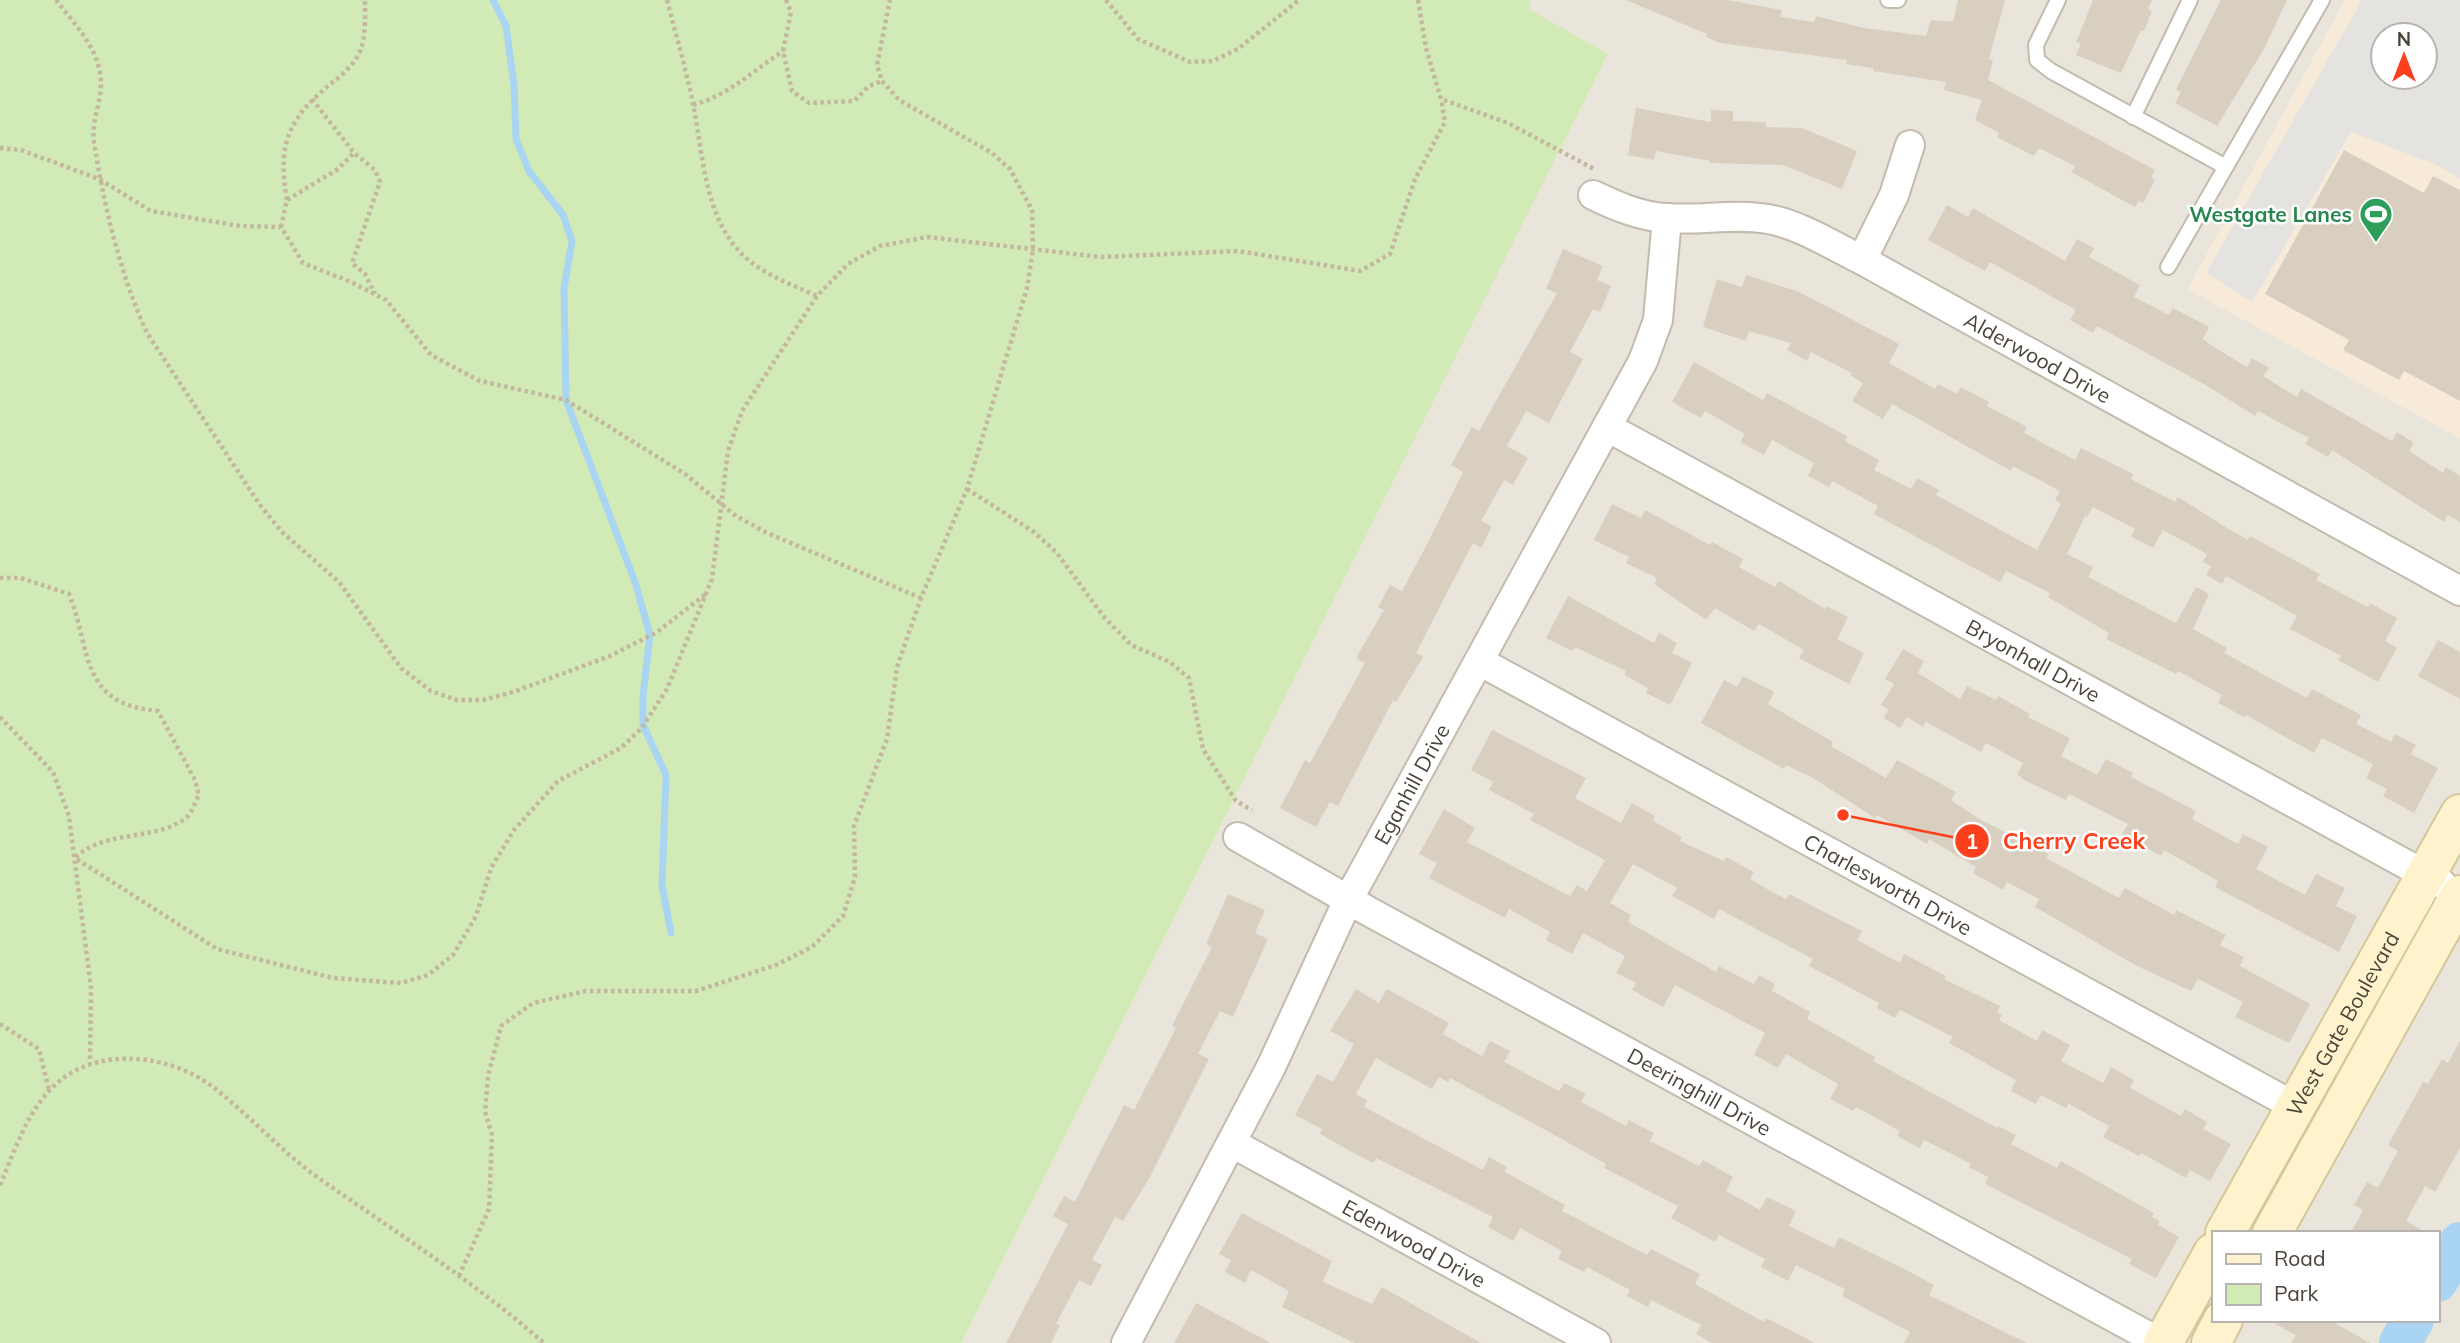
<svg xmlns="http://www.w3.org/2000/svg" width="2460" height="1343" font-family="Mulish,sans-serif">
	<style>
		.residential { fill: #eae5da; fill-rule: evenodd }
		.commercial { fill: #f7ead8; fill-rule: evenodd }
		.green { fill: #d2eab5 }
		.parking { fill: #e5e3e0; fill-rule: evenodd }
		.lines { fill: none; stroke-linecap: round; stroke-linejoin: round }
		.stream { stroke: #a9d4f2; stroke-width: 7 }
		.river { stroke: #a9d4f2; stroke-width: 42 }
		.building { fill: #d8cfc1 }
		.lane-casing { stroke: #c2bbae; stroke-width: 18 }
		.street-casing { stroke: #c2bbae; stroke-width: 32 }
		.secondary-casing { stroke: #d6c79b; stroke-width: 42 }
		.path { stroke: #c4b79f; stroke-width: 4.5; stroke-dasharray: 3.5 3.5; stroke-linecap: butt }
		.lane { stroke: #fff; stroke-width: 14 }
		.street { stroke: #fff; stroke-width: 28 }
		.secondary { stroke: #fff3cd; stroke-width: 38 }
		.labels { text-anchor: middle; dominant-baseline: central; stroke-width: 5; stroke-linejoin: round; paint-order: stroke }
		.leisure-label { font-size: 21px; font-weight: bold; fill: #27864d; stroke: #fff; text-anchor: end }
		.street-label { font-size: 21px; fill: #4b4439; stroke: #fff }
		.leader { fill: none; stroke: #fc3f1d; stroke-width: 2.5 }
		.callout-dot { fill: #fc3f1d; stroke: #fff; stroke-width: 2.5 }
		.mark-label { font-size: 21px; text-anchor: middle; font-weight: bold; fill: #fff }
		.callout-label { font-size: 23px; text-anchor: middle; font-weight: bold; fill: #fc3f1d; stroke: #fff; stroke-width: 5; stroke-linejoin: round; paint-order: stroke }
	</style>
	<rect width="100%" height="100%" fill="#f6f3ec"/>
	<path class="residential" d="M 1531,0 L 2345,0 L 2188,289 L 2460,438 L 2460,1343 L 961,1343 L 1608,54 L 1528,9 ZM 2213,1233 L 2437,1233 L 2437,1320 L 2213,1320 Z"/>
	<path class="commercial" d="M 2345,0 L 2460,0 L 2460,438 L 2188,289 ZM 2383,35 L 2425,35 L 2425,77 L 2383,77 Z"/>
	<path class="green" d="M 0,0 L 1531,0 L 1529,9 L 1608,54 L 961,1343 L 0,1343 Z"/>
	<path class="parking" d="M 2362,0 L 2460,0 L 2460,179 L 2439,166 L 2351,132 L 2252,302 L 2206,273 ZM 2383,35 L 2425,35 L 2425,77 L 2383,77 Z"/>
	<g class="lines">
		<path class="stream" d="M 493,0 L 506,26 L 514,85 L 516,139 L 529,171 L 563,215 L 572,241 L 564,288 L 566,400 L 635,582 L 650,635 L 643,695 L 643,725 L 666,775 L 662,885 L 671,933"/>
		<path class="river" d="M 2437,1281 L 2460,1243
			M 2400,1343 L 2413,1320"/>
	</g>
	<path class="building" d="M 1626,0 L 1728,0 L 1782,10 L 1780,17 L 1814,22 L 1816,16 L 1864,28 L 1926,36 L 1931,20 L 1953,22 L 1958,0 L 2005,0 L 1989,59 L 1993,60 L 1988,80 L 2155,170 L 2151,178 L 2155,180 L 2143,203 L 2139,201 L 2135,207 L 2071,172 L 2075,166 L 2039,148 L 2034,156 L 1997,137 L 1999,133 L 1975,120 L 1982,100 L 1944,90 L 1946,82 L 1873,71 L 1873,68 L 1846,64 L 1847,60 L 1720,43 L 1706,37 L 1707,34 Z
		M 2093,0 L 2152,0 L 2148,9 L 2152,11 L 2144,31 L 2141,30 L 2121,73 L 2076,55 L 2081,43 L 2076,42 Z
		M 2221,0 L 2287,0 L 2264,49 L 2217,126 L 2175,103 L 2181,92 L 2176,89 Z
		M 1636,108 L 1711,122 L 1711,110 L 1733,111 L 1733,121 L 1766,122 L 1766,127 L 1802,128 L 1857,151 L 1842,189 L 1783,165 L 1710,163 L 1710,161 L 1656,151 L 1654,160 L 1628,155 Z
		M 2344,150 L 2424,193 L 2433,176 L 2460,190 L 2460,401 L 2404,371 L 2399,380 L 2343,350 L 2349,340 L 2265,294 Z
		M 1947,205 L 1968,217 L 1973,208 L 2065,261 L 2077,239 L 2094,248 L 2089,257 L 2140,285 L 2134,297 L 2169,315 L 2173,308 L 2209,327 L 2203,339 L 2214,347 L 2247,367 L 2252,358 L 2269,368 L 2263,376 L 2297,397 L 2301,389 L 2392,441 L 2397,432 L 2414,443 L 2409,451 L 2443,473 L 2446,467 L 2460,476 L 2460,522 L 2448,515 L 2444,522 L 2332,450 L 2328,457 L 2305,444 L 2309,438 L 2258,411 L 2255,416 L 2209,387 L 2097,326 L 2093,333 L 2070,320 L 2076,310 L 1990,262 L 1985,271 L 1928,240 Z
		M 1563,249 L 1603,266 L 1597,280 L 1611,286 L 1600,312 L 1593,309 L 1570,352 L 1583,359 L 1549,423 L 1526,411 L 1507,446 L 1528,458 L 1513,485 L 1504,480 L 1481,521 L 1492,526 L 1481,548 L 1473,543 L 1451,585 L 1416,653 L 1423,657 L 1396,702 L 1393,700 L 1338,806 L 1330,802 L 1316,827 L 1280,808 L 1305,760 L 1310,763 L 1365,663 L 1356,658 L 1384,610 L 1378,607 L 1390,585 L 1402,591 L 1425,548 L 1463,472 L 1451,465 L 1472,427 L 1479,431 L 1557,293 L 1546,289 Z
		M 1746,275 L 1799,292 L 1899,344 L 1889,363 L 1935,389 L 1938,384 L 1957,394 L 1961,387 L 1989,402 L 1987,406 L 2027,427 L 2024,433 L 2075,460 L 2081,448 L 2133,474 L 2131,479 L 2175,502 L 2178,497 L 2224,526 L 2248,540 L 2250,536 L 2320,574 L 2316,580 L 2368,607 L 2370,603 L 2397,618 L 2385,641 L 2397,648 L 2378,682 L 2338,660 L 2341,656 L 2290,629 L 2297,616 L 2226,576 L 2222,584 L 2206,575 L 2211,566 L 2203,562 L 2207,554 L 2163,530 L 2153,548 L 2131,536 L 2135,529 L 2093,507 L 2087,517 L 2085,516 L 2067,554 L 2093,567 L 2088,577 L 2176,623 L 2196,587 L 2209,594 L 2193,629 L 2227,648 L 2224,653 L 2307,698 L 2312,689 L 2361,715 L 2356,724 L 2391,742 L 2395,734 L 2416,745 L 2411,754 L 2438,768 L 2414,813 L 2383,796 L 2387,789 L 2366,778 L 2373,764 L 2322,738 L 2314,753 L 2246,715 L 2244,717 L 2218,703 L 2222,695 L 2178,671 L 2176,674 L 2106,639 L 2109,633 L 2048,597 L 2050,593 L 2006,571 L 2000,582 L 1874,514 L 1878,506 L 1832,481 L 1829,487 L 1808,476 L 1814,463 L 1772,440 L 1764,455 L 1740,442 L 1745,434 L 1705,411 L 1701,418 L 1672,402 L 1694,362 L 1763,400 L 1767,393 L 1847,436 L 1845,441 L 1879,460 L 1874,470 L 1911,489 L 1917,478 L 1939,490 L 1936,495 L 2037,550 L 2061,504 L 2055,500 L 2060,491 L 2013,466 L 2011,471 L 1892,404 L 1883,419 L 1852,401 L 1863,383 L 1850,375 L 1852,373 L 1811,352 L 1807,361 L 1787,350 L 1791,343 L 1749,331 L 1746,341 L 1703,327 L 1717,279 L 1742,287 Z
		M 1612,504 L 1641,518 L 1645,510 L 1710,545 L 1712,542 L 1743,559 L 1739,567 L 1775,587 L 1779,581 L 1825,609 L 1826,606 L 1848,617 L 1837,639 L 1864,653 L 1849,684 L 1799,658 L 1804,650 L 1759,624 L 1754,631 L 1715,608 L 1706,620 L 1654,584 L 1657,578 L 1626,563 L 1629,557 L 1594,540 Z
		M 1568,596 L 1654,643 L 1659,633 L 1677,643 L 1672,653 L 1692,663 L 1670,705 L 1646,693 L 1648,688 L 1624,675 L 1626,671 L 1575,647 L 1572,651 L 1546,638 Z
		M 2438,640 L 2460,652 L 2460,699 L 2418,676 Z
		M 1903,649 L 1924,661 L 1918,673 L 1960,699 L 1967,686 L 1996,700 L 1998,696 L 2030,714 L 2028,717 L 2070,738 L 2061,756 L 2097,775 L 2106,759 L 2133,773 L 2131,777 L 2196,811 L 2192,819 L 2238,844 L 2243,834 L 2268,847 L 2256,869 L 2305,895 L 2316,874 L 2345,888 L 2336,906 L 2357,916 L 2339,952 L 2215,887 L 2218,881 L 2164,850 L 2161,856 L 2122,834 L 2128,824 L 2069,794 L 2066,800 L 2026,781 L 2017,774 L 2023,763 L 1986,743 L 1981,752 L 1926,722 L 1923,727 L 1907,717 L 1900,728 L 1884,718 L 1888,710 L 1881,705 L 1894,684 L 1885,679 Z
		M 1743,676 L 1774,692 L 1768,704 L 1833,742 L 1831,746 L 1886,778 L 1897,760 L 1956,792 L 1951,800 L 1979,819 L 2049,854 L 2046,858 L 2119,898 L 2125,888 L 2174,915 L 2176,910 L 2226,935 L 2220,945 L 2244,957 L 2240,966 L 2310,1004 L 2289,1043 L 2235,1017 L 2243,1002 L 2198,979 L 2191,991 L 2137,966 L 2035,907 L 2039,899 L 2007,882 L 2003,890 L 1973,873 L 1976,867 L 1929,839 L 1927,844 L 1877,815 L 1875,818 L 1813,778 L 1786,765 L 1784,769 L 1701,723 L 1724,680 L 1737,687 Z
		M 1492,730 L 1586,778 L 1575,798 L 1621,823 L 1632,803 L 1655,816 L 1653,821 L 1682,837 L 1680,841 L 1724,861 L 1726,857 L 1754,872 L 1750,879 L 1767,889 L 1786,899 L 1789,894 L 1862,931 L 1857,940 L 1900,963 L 1904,954 L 1946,976 L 1944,979 L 2000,1006 L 1997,1012 L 2002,1015 L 1999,1020 L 2037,1041 L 2042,1030 L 2070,1045 L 2061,1061 L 2103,1083 L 2111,1067 L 2134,1080 L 2130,1088 L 2181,1116 L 2185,1109 L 2207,1122 L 2203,1129 L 2231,1144 L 2210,1181 L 2190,1170 L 2186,1178 L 2141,1153 L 2139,1156 L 2103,1137 L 2109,1126 L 2069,1104 L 2066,1108 L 2041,1095 L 2036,1104 L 2011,1091 L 2016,1080 L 1949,1043 L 1953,1037 L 1900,1010 L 1895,1018 L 1877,1008 L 1879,1003 L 1809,966 L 1813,959 L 1719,909 L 1714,919 L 1672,896 L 1677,888 L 1633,864 L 1610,903 L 1631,915 L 1628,922 L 1716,972 L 1719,966 L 1754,984 L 1759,975 L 1775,984 L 1772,991 L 1810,1012 L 1807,1019 L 1875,1057 L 1873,1061 L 1997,1128 L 1998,1126 L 2016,1135 L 2011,1144 L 2057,1168 L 2061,1161 L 2154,1213 L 2152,1217 L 2160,1221 L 2158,1225 L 2179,1237 L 2156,1278 L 2129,1264 L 2132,1259 L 1985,1184 L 1988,1177 L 1969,1167 L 1971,1164 L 1924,1140 L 1920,1148 L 1897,1136 L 1900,1131 L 1856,1107 L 1853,1111 L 1830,1099 L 1838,1084 L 1786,1054 L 1778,1068 L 1754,1055 L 1765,1033 L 1675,985 L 1663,1007 L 1632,990 L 1636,983 L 1616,973 L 1625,956 L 1583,933 L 1572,954 L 1546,940 L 1550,932 L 1509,909 L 1505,918 L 1429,878 L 1437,863 L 1419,854 L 1444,809 L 1475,828 L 1467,842 L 1570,896 L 1577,885 L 1587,891 L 1605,860 L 1530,820 L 1534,814 L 1489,790 L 1493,782 L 1471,770 Z
		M 1228,894 L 1265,910 L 1255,933 L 1268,939 L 1233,1017 L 1220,1011 L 1198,1054 L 1209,1059 L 1150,1177 L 1123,1221 L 1115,1217 L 1092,1260 L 1102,1265 L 1091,1286 L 1079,1280 L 1056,1324 L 1060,1325 L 1051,1343 L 1006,1343 L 1068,1224 L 1053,1216 L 1064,1196 L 1075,1202 L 1124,1105 L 1134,1110 L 1176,1028 L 1172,1026 L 1212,947 L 1206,944 Z
		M 1356,989 L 1379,1003 L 1387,989 L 1449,1023 L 1443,1034 L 1482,1056 L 1490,1041 L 1510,1051 L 1504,1062 L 1559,1091 L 1564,1083 L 1586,1094 L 1581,1102 L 1626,1126 L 1629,1120 L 1654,1133 L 1650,1141 L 1699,1166 L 1703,1160 L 1733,1177 L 1726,1191 L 1760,1210 L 1767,1197 L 1796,1211 L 1789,1226 L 1834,1248 L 1839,1237 L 1910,1272 L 1934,1285 L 1929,1295 L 2027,1343 L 1904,1343 L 1910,1332 L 1842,1296 L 1845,1289 L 1796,1265 L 1788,1281 L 1761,1267 L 1765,1259 L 1719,1235 L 1715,1242 L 1671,1218 L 1678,1206 L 1604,1168 L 1606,1164 L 1540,1127 L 1450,1078 L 1448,1082 L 1439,1077 L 1432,1089 L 1376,1058 L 1356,1094 L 1367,1100 L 1364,1107 L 1483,1170 L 1489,1157 L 1507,1167 L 1505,1172 L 1565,1205 L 1562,1211 L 1647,1255 L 1651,1249 L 1700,1274 L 1695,1284 L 1764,1322 L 1766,1318 L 1815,1343 L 1712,1343 L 1696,1334 L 1701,1325 L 1651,1300 L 1648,1307 L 1627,1296 L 1630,1290 L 1587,1267 L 1584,1272 L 1558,1259 L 1562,1251 L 1520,1228 L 1513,1241 L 1488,1227 L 1493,1217 L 1376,1158 L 1373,1163 L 1352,1152 L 1320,1134 L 1322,1129 L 1295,1115 L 1317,1074 L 1333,1082 L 1354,1044 L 1330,1031 Z
		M 2460,1041 L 2460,1148 L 2435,1192 L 2425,1186 L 2406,1221 L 2427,1233 L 2351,1233 L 2363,1210 L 2354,1205 L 2367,1182 L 2378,1188 L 2398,1151 L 2388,1145 L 2423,1082 L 2428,1084 L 2442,1059 L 2448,1063 Z
		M 1242,1213 L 1332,1261 L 1323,1282 L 1372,1304 L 1382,1287 L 1481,1343 L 1354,1343 L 1282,1307 L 1289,1291 L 1251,1270 L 1245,1283 L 1225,1272 L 1231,1260 L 1219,1254 Z
		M 1196,1303 L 1271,1343 L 1174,1343 Z
		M 2268,1320 L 2330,1320 L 2370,1343 L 2291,1343 L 2296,1335 Z"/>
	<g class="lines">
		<defs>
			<path id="lane" d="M 1888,0 L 1898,0
				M 2058,0 L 2036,45 L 2037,60 L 2051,71 L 2226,167
				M 2133,117 L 2190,0
				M 2168,267 L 2322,0"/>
			<g id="street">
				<path id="s1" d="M 1593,195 C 1616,206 1639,216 1665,218 C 1700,221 1733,213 1768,219 C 1801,225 1833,246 1862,260 L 2460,591"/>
				<path d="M 1862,260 L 1894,195 L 1910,145"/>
				<path id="s2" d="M 1607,427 L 2442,884"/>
				<path id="s3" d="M 1479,661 L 2296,1107"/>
				<path id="s4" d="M 1238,837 L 1368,911 L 2161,1343"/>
				<path id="s5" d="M 1232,1143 L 1596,1343"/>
				<path id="s6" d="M 1126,1343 L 1271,1067 L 1348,900 L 1643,361 L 1658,320 L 1667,218"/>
			</g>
			<g id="secondary">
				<path id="s7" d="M 2225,1233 L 2460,814"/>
				<path d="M 2272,1233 L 2460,895"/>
				<path d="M 2163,1343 L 2213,1253"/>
				<path d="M 2211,1343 L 2223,1320"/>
			</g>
		</defs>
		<use href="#lane" class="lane-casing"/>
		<use href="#street" class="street-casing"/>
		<use href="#secondary" class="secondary-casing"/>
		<path class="path" d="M 56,0 C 75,24 101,51 101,84 C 101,103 91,122 94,142 C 104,206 120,274 147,333 L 260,505 L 282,532 L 339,582 L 401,668 L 431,691 L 457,700 L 483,700 L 513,692 L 610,656 L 657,632 L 706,594
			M 667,0 C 676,35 686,69 693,104 C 703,152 704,218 743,255 C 763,275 791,284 817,296
			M 786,0 L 791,12 L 783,51 L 792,91 L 809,103 L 854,101 L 869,86 L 882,81
			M 1106,0 L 1138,39 L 1190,62 L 1213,61 L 1238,49 L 1299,0
			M 1418,0 L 1426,48 L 1441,99 L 1508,123 L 1596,170
			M 312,99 L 354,153 L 375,170 L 380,182 L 352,263 L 365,274 L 375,294
			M 693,105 C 729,95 753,71 783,51
			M 0,148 L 21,150 L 99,179 L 151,211 L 240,226 L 281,227 L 303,263 L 351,282 L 386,300 L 431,355 L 480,381 L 566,400 L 685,474 L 736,516 L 765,532 L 921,598
			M 287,200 C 277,144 288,118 333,82 C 343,75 357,61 361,49 C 366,34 365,16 365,0
			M 281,227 L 287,200 L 338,169 L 354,153
			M 967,489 L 1034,532 L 1057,553 L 1104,617 L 1131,645 L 1170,662 L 1189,678 L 1203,749 L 1236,801 L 1252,810
			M 0,578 L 21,578 L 69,594 C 92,652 79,704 158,711 L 195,780 L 199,795 C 195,802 192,813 186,818 C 153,842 104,829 75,858 L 217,949 L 333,978 L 401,983 L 428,975 L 453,955 L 476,916 L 491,868 L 514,830 L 558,781 L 621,748 L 641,729 L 667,689 L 712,579 L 728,451 L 742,411 L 817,296 L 848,264 L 880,246 L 927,237 L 1101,257 L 1238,251 L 1360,271 L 1390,254 L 1415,179 L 1445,122 L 1441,99
			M 0,717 L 53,772 L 69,816 L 91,988 L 90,1063
			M 0,1024 L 39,1049 L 49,1090
			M 0,1185 C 14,1153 25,1117 49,1091 C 90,1045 167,1052 213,1087 C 248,1114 278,1148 313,1174 C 391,1229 472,1280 544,1343
			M 459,1276 L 489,1209 L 492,1135 L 485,1112 L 488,1076 L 501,1026 L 533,1003 L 586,991 L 696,991 L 776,965 L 812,947 L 843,916 L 855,877 L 854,826 L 887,739 L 897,667 L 921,598 L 967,489 L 1027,288 L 1033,249 L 1032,210 L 1010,169 L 992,153 L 899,100 L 882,81 L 877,65 L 890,0"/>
		<use href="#lane" class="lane"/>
		<use href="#street" class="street"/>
		<use href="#secondary" class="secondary"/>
	</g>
	<defs>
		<symbol id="stadium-pin" viewBox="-11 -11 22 30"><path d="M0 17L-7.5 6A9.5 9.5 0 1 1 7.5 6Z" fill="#2e9e5b" stroke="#fff"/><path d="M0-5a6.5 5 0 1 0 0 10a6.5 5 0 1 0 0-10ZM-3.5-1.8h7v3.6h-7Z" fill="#fff"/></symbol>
	</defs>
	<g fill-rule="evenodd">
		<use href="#stadium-pin" x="2357" y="195" width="38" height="52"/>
	</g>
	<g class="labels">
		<g class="leisure-label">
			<text x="2352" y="214">Westgate Lanes</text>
		</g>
		<g class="street-label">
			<text stroke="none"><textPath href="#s1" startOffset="483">Alderwood Drive</textPath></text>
			<text stroke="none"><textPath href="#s2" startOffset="486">Bryonhall Drive</textPath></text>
			<text stroke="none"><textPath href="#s6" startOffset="628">Eganhill Drive</textPath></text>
			<text stroke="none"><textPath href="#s3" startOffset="466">Charlesworth Drive</textPath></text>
			<text stroke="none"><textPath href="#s7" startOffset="240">West Gate Boulevard</textPath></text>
			<text stroke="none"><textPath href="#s4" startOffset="527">Deeringhill Drive</textPath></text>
			<text stroke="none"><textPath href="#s5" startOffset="208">Edenwood Drive</textPath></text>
		</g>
	</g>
	<path class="leader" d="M1843 815L1972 841"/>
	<g class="callout-dot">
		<circle cx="1843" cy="815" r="7"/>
		<circle cx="1972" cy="841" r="18"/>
	</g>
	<g class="mark-label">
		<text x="1972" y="849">1</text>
	</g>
	<g class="callout-label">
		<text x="2074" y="849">Cherry Creek</text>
	</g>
	<rect x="2212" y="1231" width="228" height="91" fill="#ffffff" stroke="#b7b4b0" stroke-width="2"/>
	<rect x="2226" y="1254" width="35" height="10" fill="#fff3cd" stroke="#b7b4b0" stroke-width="2"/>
	<text x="2274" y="1266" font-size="21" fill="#4b4439">Road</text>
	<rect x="2226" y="1284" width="35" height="21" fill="#d2eab5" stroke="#b7b4b0" stroke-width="2"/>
	<text x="2274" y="1301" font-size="21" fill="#4b4439">Park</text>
	<g transform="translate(2404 56)"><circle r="33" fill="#ffffff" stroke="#b7b4b0" stroke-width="2"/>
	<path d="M0-5L12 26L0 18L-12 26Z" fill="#fc3f1d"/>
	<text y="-10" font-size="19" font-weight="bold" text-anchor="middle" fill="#4b4439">N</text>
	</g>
</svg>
